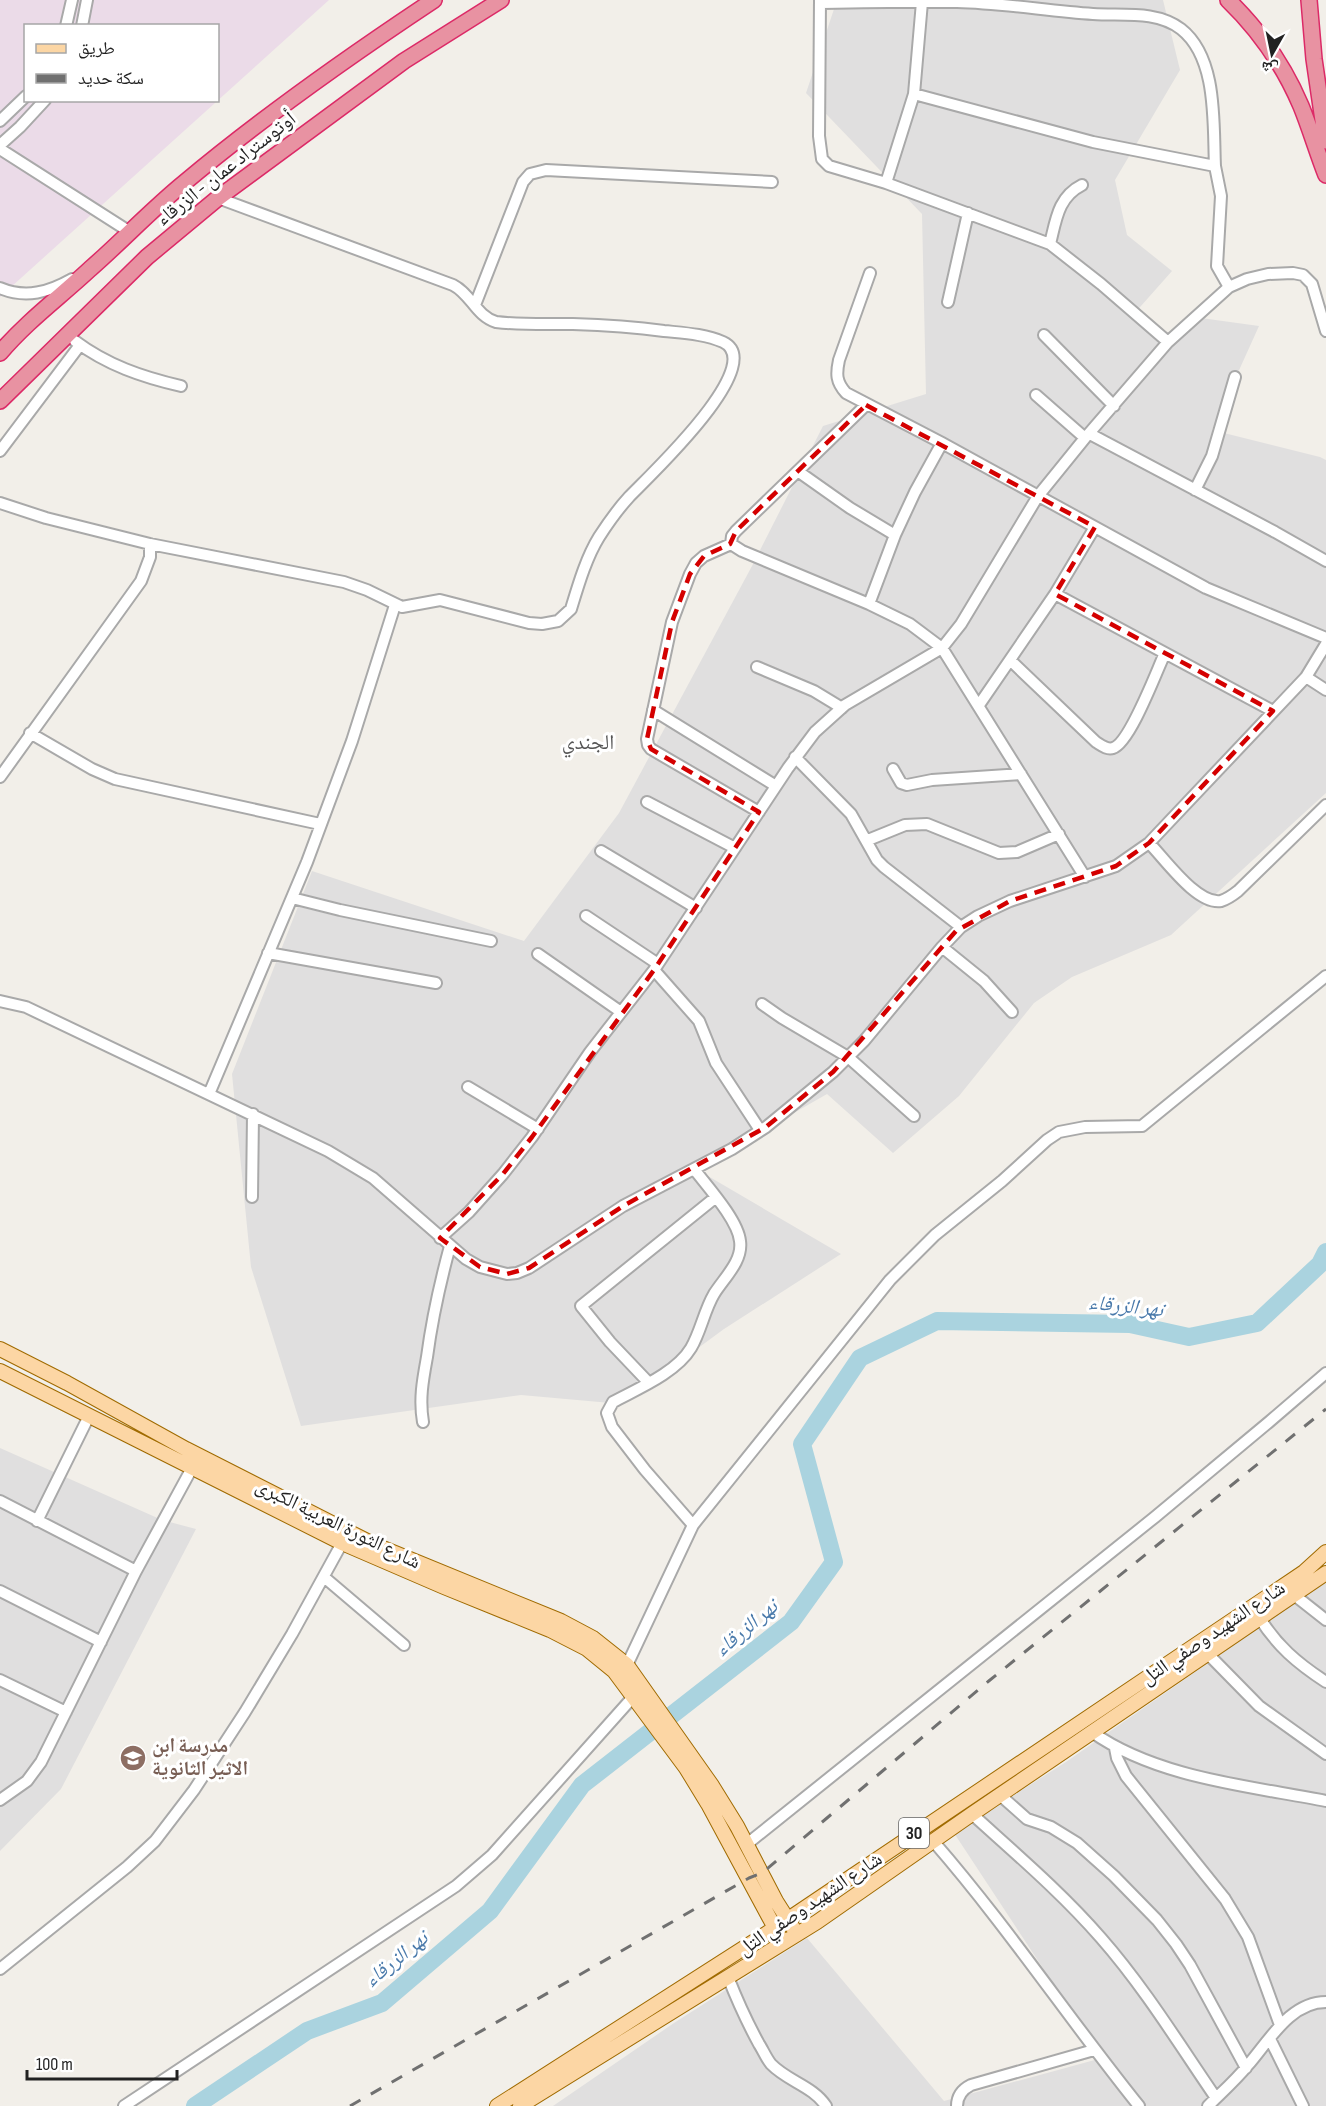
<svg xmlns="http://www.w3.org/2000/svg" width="1326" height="2106" font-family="'Sofia Sans Condensed','Noto Naskh Arabic',sans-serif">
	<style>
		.residential { fill: #e0dfdf }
		.industrial { fill: #ebdbe8; fill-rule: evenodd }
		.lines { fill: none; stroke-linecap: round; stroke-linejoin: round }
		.river { stroke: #aad3df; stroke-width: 18 }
		.minor-casing { stroke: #a9a9a9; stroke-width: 14 }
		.major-casing { stroke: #a06b00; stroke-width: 16 }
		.highway-casing { stroke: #dc2a67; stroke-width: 18 }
		.minor { stroke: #fff; stroke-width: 10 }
		.major { stroke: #fcd6a4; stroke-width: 14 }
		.highway { stroke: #e892a2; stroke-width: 15 }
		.rail { stroke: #707070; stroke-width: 3; stroke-dasharray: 12 12; stroke-linecap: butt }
		.marked { fill: none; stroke: #d40000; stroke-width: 4.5; stroke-dasharray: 12 8; stroke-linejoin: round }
		.labels { text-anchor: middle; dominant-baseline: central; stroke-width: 6; stroke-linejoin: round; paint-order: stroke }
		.shield { fill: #fff; stroke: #646464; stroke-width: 1.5 }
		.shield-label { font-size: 18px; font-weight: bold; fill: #222 }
		.street-label { font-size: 20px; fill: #222; stroke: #fff }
		.education-label { font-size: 20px; font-weight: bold; fill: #785e54; stroke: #fff; text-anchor: start }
		.neighbourhood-label { font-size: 21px; fill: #555; stroke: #fff }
		.water-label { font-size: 21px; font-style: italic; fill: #4a7aab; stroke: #fff }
	</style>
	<rect width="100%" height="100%" fill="#f2efe9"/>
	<path class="residential" d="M 837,0 L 1163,0 L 1180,70 L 1115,180 L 1127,235 L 1172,271 L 1133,315 L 1160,341 L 1201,318 L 1259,326 L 1212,430 L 1320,457 L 1326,460 L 1326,793 L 1171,935 L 1072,977 L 1034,1003 L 959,1096 L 893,1153 L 827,1094 L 696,1169 L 841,1254 L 724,1329 L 622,1404 L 521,1395 L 301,1426 L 251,1267 L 232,1074 L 312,871 L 524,941 L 619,813 L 752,566 L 823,426 L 926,394 L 922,214 L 806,93 Z
		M 0,1448 L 162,1520 L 196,1529 L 61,1789 L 0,1851 Z
		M 1326,1581 L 1326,2106 L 553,2106 L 674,2023 L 807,1938 L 944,2101 L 1102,2058 L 954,1833 L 1066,1762 Z"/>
	<path class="industrial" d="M 0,0 L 329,0 L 0,297 ZM 26,26 L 218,26 L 218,100 L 26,100 Z"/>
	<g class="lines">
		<path class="river" d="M 195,2106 L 307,2031 L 382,2003 L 490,1911 L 582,1785 L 791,1622 L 834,1562 L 802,1444 L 860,1358 L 937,1321 L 1130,1324 L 1189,1337 L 1257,1323 L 1320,1264 L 1326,1252"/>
		<defs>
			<path id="minor" d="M 820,0 L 819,136 L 822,159 L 829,166 L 886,183 L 1050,244 L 1101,284 L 1168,342
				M 820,3 C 866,2 911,1 957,2 C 1002,3 1048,11 1093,14 C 1122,16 1156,10 1181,29 C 1218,58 1213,124 1215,166
				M 66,26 L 72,0
				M 82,26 L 87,0
				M 914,94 L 1093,142 L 1215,166 L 1221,196 L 1217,266 L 1229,287
				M 0,121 L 26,96
				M 0,145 L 20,127 L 45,100
				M 0,149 L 130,232
				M 886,183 L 914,94 L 922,2
				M 1050,244 C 1056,220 1058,197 1082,185
				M 870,273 L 839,360 C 836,374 836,382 846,393 L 942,443 L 1206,588 L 1326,638
				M 0,288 C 26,299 49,292 72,279
				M 948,302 L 968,213
				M 475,305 L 523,182 L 530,174 L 546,170 L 772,182
				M 1044,335 L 1114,406
				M 75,341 C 107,365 142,377 181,386
				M 1036,395 L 1085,438
				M 866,405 L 736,531 L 732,536 L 731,544 L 742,551 L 869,604 L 910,624 L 942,648 L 1085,877
				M 1090,434 L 1275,532 L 1326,561
				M 0,451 L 80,345
				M 799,472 L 850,508 L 895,535
				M 1195,490 L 1212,456 L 1235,377
				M 0,503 L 46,518 L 150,544 L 344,582 L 367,590 L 402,607 L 440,600 L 529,623 L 542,624 L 558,621 L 571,609 C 578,586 586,558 599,537 C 608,523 618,509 629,497 C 646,479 770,364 723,342 C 705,334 683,333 664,331 C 634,327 604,325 573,324 C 548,324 521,325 496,322 C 476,316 471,294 453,285 L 218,198
				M 731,544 L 704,556 L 696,563 L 690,574 L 672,622 L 647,739 L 648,745 L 651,749 L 759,812
				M 1055,594 L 1273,711
				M 869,604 L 895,535 L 915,492 L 942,443
				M 1010,660 L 1096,742 C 1101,745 1107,750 1113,748 C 1130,743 1157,670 1165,653
				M 757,667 L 814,691 L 842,708
				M 1306,677 L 1326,690
				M 979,705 L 1055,594 L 1095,527
				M 653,710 L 776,786
				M 30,733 L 92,769 L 115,779 L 320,824
				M 795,757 L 851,814 L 877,860 L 884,867 L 961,927
				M 893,769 L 901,783 L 907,785 L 932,780 L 1021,774
				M 0,777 L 141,581 L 150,557 L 150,544
				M 647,802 L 735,848
				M 868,840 L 905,825 L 927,824 L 999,853 L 1017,852 L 1059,834
				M 1149,843 C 1165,859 1197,905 1221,901 C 1227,899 1233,895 1238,891 L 1326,805
				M 601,851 L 696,908
				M 292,898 L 340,910 L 491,941
				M 586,916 L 658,964
				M 942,947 L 984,981 L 1012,1012
				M 268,953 L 436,983
				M 538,954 L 621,1012
				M 654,970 L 699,1021 L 716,1063 L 760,1130
				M 0,1001 L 26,1007 L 328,1151 L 373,1178 L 466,1259 L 480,1267 L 507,1274 L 517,1273 L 529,1268 L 623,1206 L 732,1149 L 766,1127 L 833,1072 L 864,1041 L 942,947 L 961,927 L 978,916 L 1010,901 L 1116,866 L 1149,843 L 1306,677 L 1326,644
				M 762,1004 L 782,1018 L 848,1057 L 914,1116
				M 468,1087 L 538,1129
				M 209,1094 L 307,862 L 352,741 L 395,605
				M 252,1197 L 253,1114
				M 440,1238 L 469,1212 L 503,1174 L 532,1137 L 590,1052 L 654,970 L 788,768 L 815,732 L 845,705 L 942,648 L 961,624 L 1038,496 L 1085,438 L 1168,342 L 1229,287 L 1247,279 L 1268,274 L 1293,273 L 1303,275 L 1312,284 L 1326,331
				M 649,1383 L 610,1342 L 581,1306 L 716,1197
				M 423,1422 C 419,1399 423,1379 427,1357 C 432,1319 440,1283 450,1246
				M 0,1501 L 136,1571
				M 37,1521 L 89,1416
				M 693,1525 L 890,1280 L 935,1235 L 1002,1181 L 1047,1140 L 1059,1132 L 1085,1127 L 1142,1126 L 1326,976
				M 324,1577 L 404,1645
				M 0,1591 L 101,1642
				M 1293,1594 L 1326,1620
				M 1259,1617 C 1277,1646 1297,1663 1326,1682
				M 1207,1653 L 1259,1706 L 1326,1754
				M 627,1665 L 693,1525 L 645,1470 L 612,1427 L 607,1413 L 613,1402 C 637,1389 676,1373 691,1348 C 701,1331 704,1311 714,1294 C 724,1278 743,1261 740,1241 C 738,1220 707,1186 694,1169
				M 0,1680 L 66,1712
				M 1092,1732 C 1157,1778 1250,1786 1326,1801
				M 1115,1748 L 1117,1758 L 1126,1776 L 1225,1899 L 1248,1937 L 1280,2025
				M 1000,1795 L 1027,1819 L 1051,1827 L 1077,1843 L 1114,1876 L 1157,1920 L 1176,1944 L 1190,1965 L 1246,2068
				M 0,1800 L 27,1781 L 41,1762 L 136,1571 L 192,1468
				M 972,1814 C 1016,1854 1062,1893 1101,1938 C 1144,1987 1179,2044 1216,2098
				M 934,1842 C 1007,1926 1069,2019 1139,2106
				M 747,1844 L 1155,1517 L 1269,1422 L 1326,1373
				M 0,1969 L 127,1867 L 155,1841 L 194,1790 L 245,1712 L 292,1634 L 342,1543
				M 728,1977 C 737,2000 747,2022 759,2044 C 763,2050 766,2058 771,2064 C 787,2081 813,2086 826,2106
				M 1270,2039 L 1303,2106
				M 124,2106 L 456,1886 L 492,1855 L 633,1697
				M 957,2106 C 957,2096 963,2089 971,2085 L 1094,2050
				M 1208,2106 C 1221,2093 1236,2080 1248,2065 C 1269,2041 1290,2002 1326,2002"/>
			<path id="major" d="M 0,1349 L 67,1383 L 186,1449 L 373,1544 L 561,1621 L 593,1638 L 627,1665 L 711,1784 L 737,1826 L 776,1901 L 797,1934
				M 0,1371 L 342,1543 L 444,1587 L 550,1630 L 587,1649 L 614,1671 L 686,1768 L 708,1804 L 783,1943
				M 497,2106 L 775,1928 L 1304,1572 L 1326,1552
				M 520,2106 L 817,1922 L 972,1814 L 1326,1573"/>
			<path id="highway" d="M 1228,0 C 1259,30 1284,66 1301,106 C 1310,128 1317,152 1326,175
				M 1309,0 L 1314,59 L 1326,141
				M 0,353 C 27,321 60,297 90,269 C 122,241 151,210 184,183 C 264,116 348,57 434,0
				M 0,401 L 147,257 L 218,198 L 404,61 L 501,0"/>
		</defs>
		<use href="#minor" class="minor-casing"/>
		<use href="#major" class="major-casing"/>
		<use href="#highway" class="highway-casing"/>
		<use href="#minor" class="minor"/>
		<use href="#major" class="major"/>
		<use href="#highway" class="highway"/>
		<path class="rail" d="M 350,2106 L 749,1878 L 762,1873 L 990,1680 L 1326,1409"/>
	</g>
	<path class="marked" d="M 866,405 L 1095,527 L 1055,594 L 1273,711 L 1149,843 L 1116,866 L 1010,901 L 956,931 L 833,1072 L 766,1127 L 623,1206 L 529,1268 L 507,1274 L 480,1267 L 440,1238 L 503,1174 L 532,1137 L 654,970 L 759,812 L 651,749 L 647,739 L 672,622 L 690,574 L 704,556 L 730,544 L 736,531 Z"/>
	<defs>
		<symbol id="school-disc" viewBox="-11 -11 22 22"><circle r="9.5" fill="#8d6e63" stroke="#fff"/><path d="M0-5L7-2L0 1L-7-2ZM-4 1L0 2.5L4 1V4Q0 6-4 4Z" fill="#fff"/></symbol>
	</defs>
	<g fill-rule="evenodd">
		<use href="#school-disc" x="118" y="1743" width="30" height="30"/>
	</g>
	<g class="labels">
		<rect class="shield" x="899" y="1818" width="30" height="30" rx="4.5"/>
		<g class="shield-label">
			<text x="914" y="1833">30</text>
		</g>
		<g class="street-label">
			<text transform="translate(226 169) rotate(-38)">أوتوستراد عمان - الزرقاء</text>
			<text transform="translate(338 1524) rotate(26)">شارع الثورة العربية الكبرى</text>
			<text transform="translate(1213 1633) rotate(-34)">شارع الشهيد وصفي التل</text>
			<text transform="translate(810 1904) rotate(-34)">شارع الشهيد وصفي التل</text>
		</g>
		<g class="education-label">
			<text x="152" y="1746">مدرسة ابن<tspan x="152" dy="23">الاثير الثانوية</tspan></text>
		</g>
		<g class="neighbourhood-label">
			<text x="588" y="742">الجندي</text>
		</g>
		<g class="water-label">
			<text transform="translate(1126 1306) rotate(6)">نهر الزرقاء</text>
			<text transform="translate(746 1628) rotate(-40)">نهر الزرقاء</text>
			<text transform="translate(396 1959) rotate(-39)">نهر الزرقاء</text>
		</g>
	</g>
	<rect x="24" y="24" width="195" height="78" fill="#ffffff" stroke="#a7a7a7" stroke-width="1.5"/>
	<rect x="36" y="44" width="30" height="9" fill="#fcd6a4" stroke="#a7a7a7" stroke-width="1.5"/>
	<text x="78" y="54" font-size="18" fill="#222222">طريق</text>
	<rect x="36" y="74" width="30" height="9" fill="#707070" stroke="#a7a7a7" stroke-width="1.5"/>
	<text x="78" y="84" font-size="18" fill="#222222">سكة حديد</text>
	<g transform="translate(1272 54) rotate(189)" stroke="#ffffff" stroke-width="4.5" paint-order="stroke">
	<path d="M0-4.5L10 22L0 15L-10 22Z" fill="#222222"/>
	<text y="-9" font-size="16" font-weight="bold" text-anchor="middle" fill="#222222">ش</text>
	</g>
	<path d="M27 2070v9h150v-9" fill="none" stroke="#222222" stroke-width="3"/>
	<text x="36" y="2070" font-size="18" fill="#222222" stroke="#ffffff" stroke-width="4.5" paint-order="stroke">100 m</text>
</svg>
